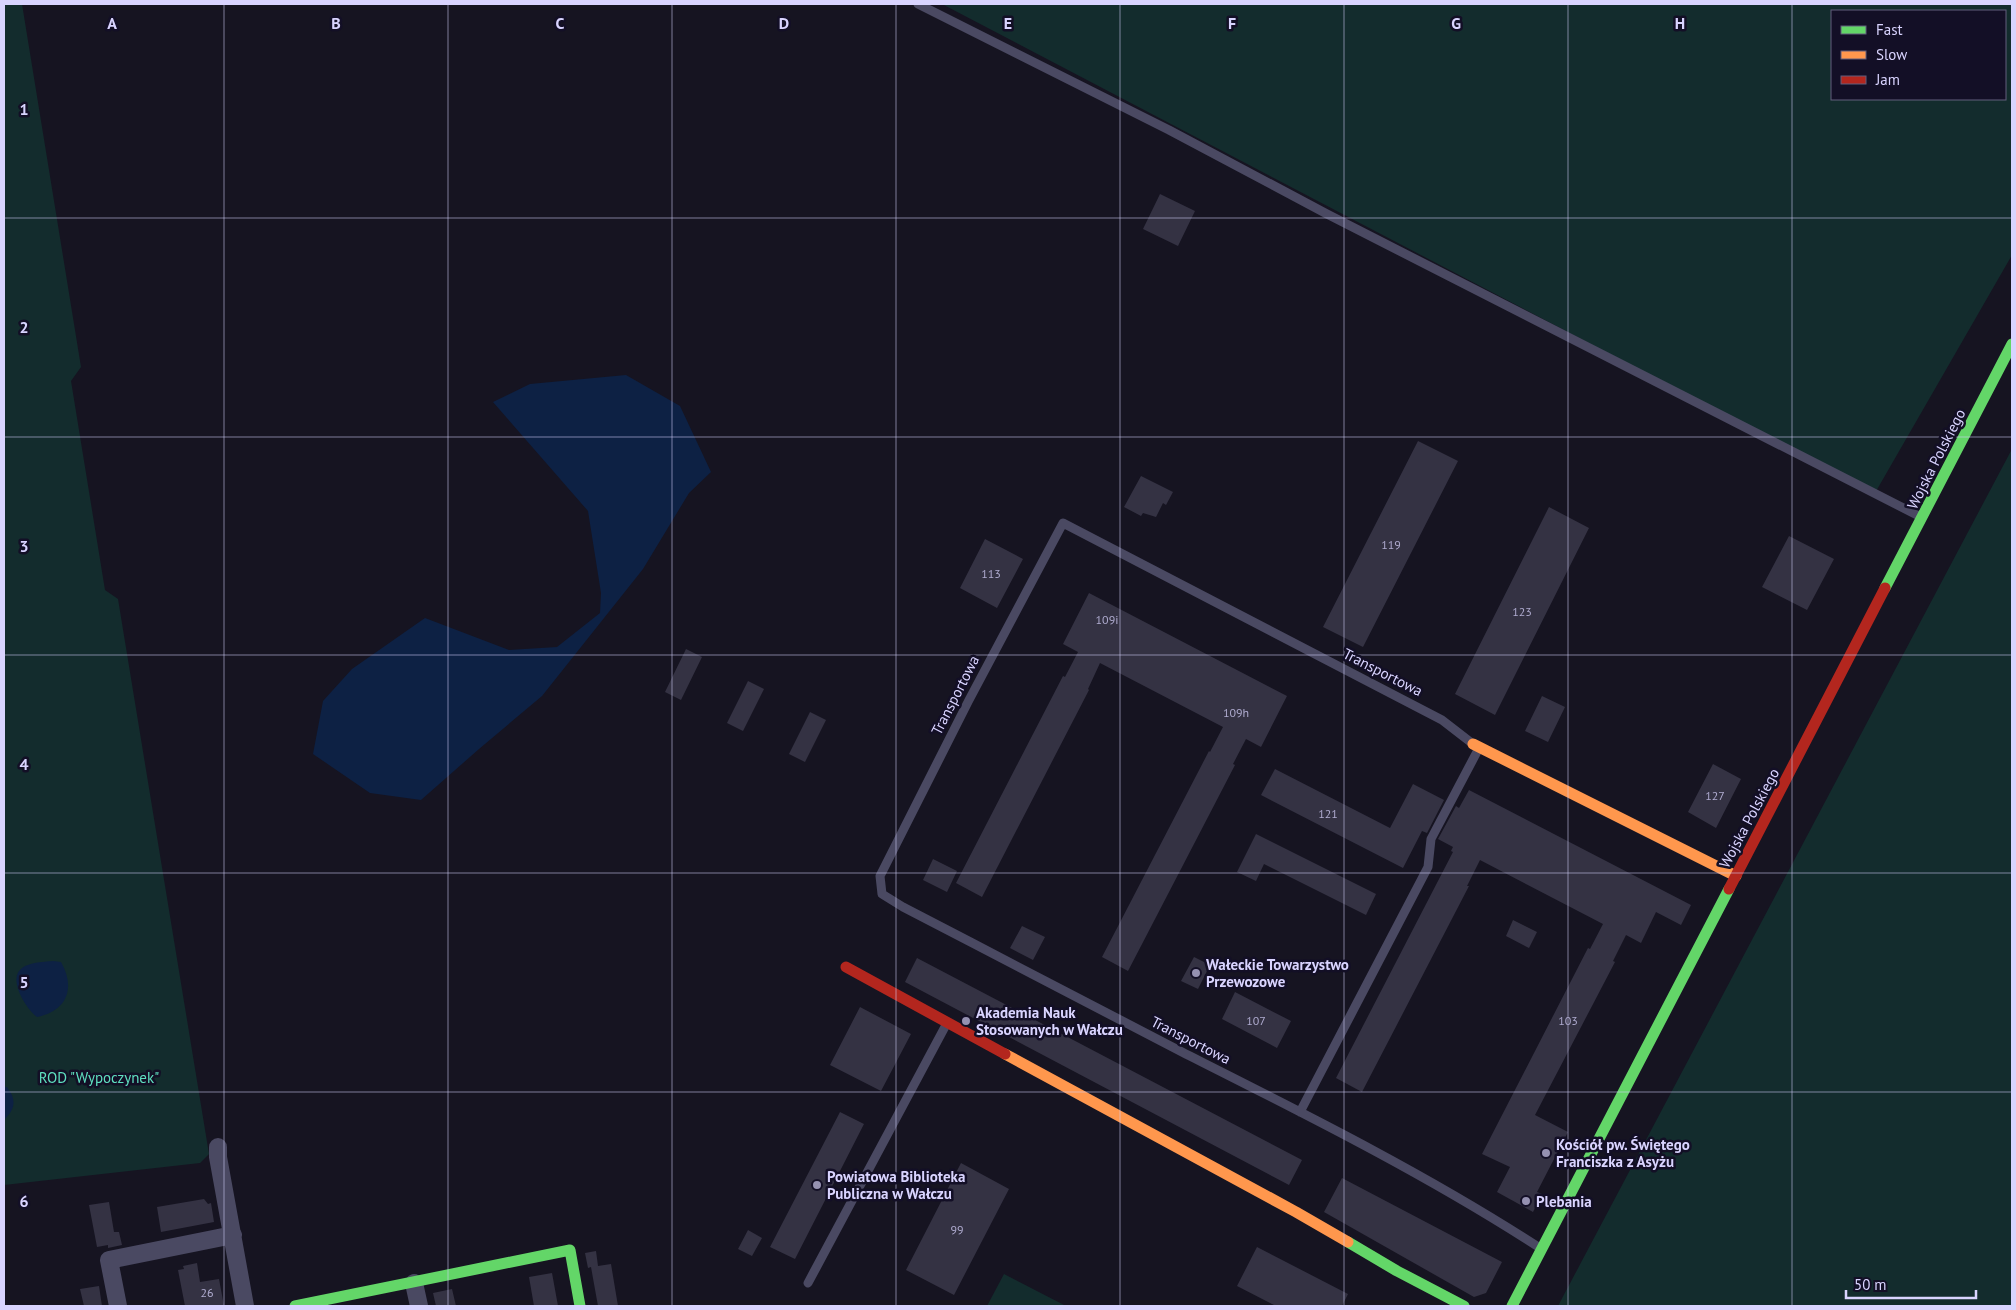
<svg xmlns="http://www.w3.org/2000/svg" width="2016" height="1310" font-family="'PT Sans',sans-serif">
	<style>
		.green { fill: #132c2d; fill-rule: evenodd }
		.water { fill: #0d2144 }
		.building { fill: #343243 }
		.lines { fill: none; stroke-linecap: round; stroke-linejoin: round }
		.lane { stroke: #4a4962; stroke-width: 9 }
		.street { stroke: #4a4962; stroke-width: 18 }
		.fast { stroke: #63d668; stroke-width: 11 }
		.slow { stroke: #ff974d; stroke-width: 11 }
		.jam { stroke: #b3261e; stroke-width: 11 }
		.grid { fill: none; stroke: #d9d4ff; stroke-width: 1; stroke-opacity: 0.55 }
		.poi-dot { fill: #9591b1; stroke: #130f26; stroke-width: 2 }
		.labels { text-anchor: middle; dominant-baseline: central; stroke-width: 5; stroke-linejoin: round; paint-order: stroke }
		.number-label { font-size: 12px; fill: #b0acd0 }
		.street-label { font-size: 15px; fill: #d9d4ff; stroke: #130f26 }
		.poi-label { font-size: 15px; font-weight: bold; fill: #d9d4ff; stroke: #130f26; text-anchor: start }
		.park-label { font-size: 15px; fill: #5fe0c0; stroke: #130f26 }
		.grid-label { font-size: 16px; text-anchor: middle; font-weight: bold; fill: #d9d4ff; stroke: #130f26; stroke-width: 5; stroke-linejoin: round; paint-order: stroke }
	</style>
	<rect width="100%" height="100%" fill="#161421"/>
	<path class="green" d="M 4,4 L 22,4 L 81,367 L 71,381 L 105,590 L 118,599 L 209,1154 L 200,1163 L 4,1185 Z
		M 942,4 L 2012,4 L 2012,255 L 1875,493 ZM 1832,11 L 2005,11 L 2005,99 L 1832,99 Z
		M 2012,449 L 2012,1306 L 1558,1306 Z
		M 1004,1274 L 1066,1306 L 987,1306 Z"/>
	<path class="water" d="M 626,375 L 680,406 L 711,472 L 689,493 L 643,569 L 542,696 L 479,749 L 421,800 L 370,793 L 313,754 L 323,701 L 352,669 L 425,618 L 509,650 L 557,647 L 600,613 L 601,593 L 588,511 L 493,402 L 530,384 Z
		M 53,961 L 61,962 C 76,988 67,1011 37,1017 C 27,1010 10,983 19,971 C 26,962 43,962 53,961 Z
		M 4,1087 L 7,1087 C 17,1100 15,1109 4,1120 Z"/>
	<path class="building" d="M 1160,194 L 1195,211 L 1178,246 L 1143,229 Z
		M 1418,441 L 1458,461 L 1363,647 L 1323,627 Z
		M 1141,476 L 1173,492 L 1166,505 L 1163,503 L 1156,517 L 1143,513 L 1141,516 L 1124,507 Z
		M 1549,507 L 1589,528 L 1495,715 L 1455,694 Z
		M 1789,536 L 1834,559 L 1807,610 L 1762,587 Z
		M 985,539 L 1023,559 L 997,608 L 960,588 Z
		M 1089,593 L 1287,696 L 1261,747 L 1246,739 L 1233,764 L 1235,765 L 1128,971 L 1102,957 L 1209,751 L 1210,752 L 1223,727 L 1100,663 L 1088,689 L 1089,690 L 982,897 L 956,883 L 1063,676 L 1065,677 L 1078,652 L 1063,644 Z
		M 686,649 L 702,657 L 681,700 L 665,692 Z
		M 748,681 L 764,689 L 743,731 L 727,723 Z
		M 1542,696 L 1565,707 L 1548,742 L 1525,731 Z
		M 810,712 L 826,720 L 805,762 L 789,754 Z
		M 1713,764 L 1741,779 L 1716,828 L 1688,812 Z
		M 1275,769 L 1390,828 L 1413,784 L 1444,800 L 1427,833 L 1422,831 L 1403,868 L 1261,795 Z
		M 1469,790 L 1691,905 L 1681,925 L 1656,912 L 1641,943 L 1626,935 L 1613,961 L 1615,962 L 1535,1115 L 1568,1132 L 1537,1192 L 1542,1194 L 1533,1212 L 1497,1192 L 1510,1167 L 1482,1154 L 1588,948 L 1590,949 L 1603,924 L 1480,860 L 1467,886 L 1469,886 L 1362,1092 L 1336,1078 L 1453,852 L 1451,851 L 1453,847 L 1438,839 L 1456,806 L 1459,808 Z
		M 1256,834 L 1376,894 L 1366,915 L 1264,864 L 1256,881 L 1237,872 Z
		M 933,859 L 957,871 L 947,892 L 923,880 Z
		M 1513,920 L 1537,932 L 1529,948 L 1506,936 Z
		M 1022,926 L 1045,937 L 1033,960 L 1010,948 Z
		M 1194,957 L 1210,965 L 1198,989 L 1181,981 Z
		M 917,958 L 1302,1160 L 1289,1185 L 905,982 Z
		M 1235,992 L 1291,1021 L 1277,1048 L 1222,1019 Z
		M 860,1007 L 911,1034 L 881,1091 L 830,1065 Z
		M 840,1112 L 864,1124 L 795,1259 L 770,1247 Z
		M 961,1163 L 1009,1189 L 954,1295 L 906,1270 Z
		M 1342,1178 L 1502,1262 L 1486,1293 L 1474,1297 L 1324,1212 Z
		M 204,1199 L 208,1204 L 211,1203 L 214,1222 L 161,1232 L 157,1207 Z
		M 109,1202 L 114,1232 L 119,1232 L 122,1245 L 108,1248 L 108,1245 L 97,1247 L 89,1205 Z
		M 748,1230 L 762,1238 L 752,1256 L 738,1249 Z
		M 1257,1247 L 1348,1294 L 1342,1306 L 1276,1306 L 1237,1286 Z
		M 596,1251 L 598,1266 L 611,1264 L 618,1306 L 598,1306 L 591,1267 L 588,1268 L 585,1253 Z
		M 197,1263 L 200,1282 L 219,1279 L 224,1306 L 185,1306 L 178,1270 L 184,1269 L 183,1266 Z
		M 552,1273 L 558,1306 L 534,1306 L 529,1277 Z
		M 99,1286 L 102,1306 L 84,1306 L 80,1289 Z
		M 452,1289 L 456,1306 L 436,1306 L 433,1293 Z"/>
	<g class="lines">
		<path class="lane" d="M 918,4 L 1169,130 L 1327,214 L 1919,516
			M 1473,744 L 1442,720 L 1063,523 L 969,700 L 880,876 L 882,894 L 903,907 C 996,955 1088,1004 1182,1052 C 1303,1113 1426,1174 1540,1248
			M 1300,1112 L 1428,867 L 1431,839 L 1479,748
			M 808,1283 L 947,1023"/>
		<path class="street" d="M 218,1147 L 218,1157 L 245,1306
			M 414,1283 L 419,1306
			M 118,1306 L 109,1260 L 233,1235"/>
		<path class="fast" d="M 1885,588 L 2012,344
			M 1348,1242 L 1397,1271 L 1464,1306
			M 295,1306 L 570,1250 L 580,1306
			M 1512,1306 L 1729,889"/>
		<path class="slow" d="M 1473,744 L 1736,876
			M 1005,1054 L 1296,1212 L 1348,1242"/>
		<path class="jam" d="M 1729,889 L 1885,588
			M 846,967 L 1005,1054"/>
	</g>
	<path class="grid" d="M 224,4 L 224,1306M 448,4 L 448,1306M 672,4 L 672,1306M 896,4 L 896,1306M 1120,4 L 1120,1306M 1344,4 L 1344,1306M 1568,4 L 1568,1306M 1792,4 L 1792,1306M 4,218 L 2012,218M 4,437 L 2012,437M 4,655 L 2012,655M 4,873 L 2012,873M 4,1092 L 2012,1092"/>
	<g class="poi-dot">
		<circle cx="1196" cy="973" r="5"/>
		<circle cx="966" cy="1021" r="5"/>
		<circle cx="1546" cy="1153" r="5"/>
		<circle cx="817" cy="1185" r="5"/>
		<circle cx="1526" cy="1201" r="5"/>
	</g>
	<g class="labels">
		<g class="number-label">
			<text x="1391" y="544">119</text>
			<text x="991" y="573">113</text>
			<text x="1522" y="611">123</text>
			<text x="1107" y="619">109i</text>
			<text x="1236" y="712">109h</text>
			<text x="1715" y="795">127</text>
			<text x="1328" y="813">121</text>
			<text x="1256" y="1020">107</text>
			<text x="1568" y="1020">103</text>
			<text x="957" y="1229">99</text>
			<text x="207" y="1292">26</text>
		</g>
		<g class="street-label">
			<text transform="translate(1936 459) rotate(-63)">Wojska Polskiego</text>
			<text transform="translate(1383 672) rotate(27)">Transportowa</text>
			<text transform="translate(955 695) rotate(-63)">Transportowa</text>
			<text transform="translate(1749 818) rotate(-62)">Wojska Polskiego</text>
			<text transform="translate(1191 1040) rotate(27)">Transportowa</text>
		</g>
		<g class="poi-label">
			<text x="1206" y="964">Wałeckie Towarzystwo<tspan x="1206" dy="17">Przewozowe</tspan></text>
			<text x="976" y="1012">Akademia Nauk<tspan x="976" dy="17">Stosowanych w Wałczu</tspan></text>
			<text x="1556" y="1144">Kościół pw. Świętego<tspan x="1556" dy="17">Franciszka z Asyżu</tspan></text>
			<text x="827" y="1176">Powiatowa Biblioteka<tspan x="827" dy="17">Publiczna w Wałczu</tspan></text>
			<text x="1536" y="1201">Plebania</text>
		</g>
		<g class="park-label">
			<text x="99" y="1077">ROD "Wypoczynek"</text>
		</g>
	</g>
	<g class="grid-label">
		<text x="112" y="29">A</text>
		<text x="336" y="29">B</text>
		<text x="560" y="29">C</text>
		<text x="784" y="29">D</text>
		<text x="1008" y="29">E</text>
		<text x="1232" y="29">F</text>
		<text x="1456" y="29">G</text>
		<text x="1680" y="29">H</text>
		<text x="24" y="115">1</text>
		<text x="24" y="333">2</text>
		<text x="24" y="552">3</text>
		<text x="24" y="770">4</text>
		<text x="24" y="988">5</text>
		<text x="24" y="1207">6</text>
	</g>
	<rect width="2016" height="1310" fill="none" stroke="#d9d4ff" stroke-width="10"/>
	<rect x="1831" y="10" width="175" height="90" fill="#130f26" stroke="#625e7d"/>
	<rect x="1841" y="26" width="25" height="8" fill="#63d668" stroke="#625e7d"/>
	<text x="1876" y="35" font-size="15" fill="#d9d4ff">Fast</text>
	<rect x="1841" y="51" width="25" height="8" fill="#ff974d" stroke="#625e7d"/>
	<text x="1876" y="60" font-size="15" fill="#d9d4ff">Slow</text>
	<rect x="1841" y="76" width="25" height="8" fill="#b3261e" stroke="#625e7d"/>
	<text x="1876" y="85" font-size="15" fill="#d9d4ff">Jam</text>
	<path d="M1846 1290v8h130v-8" fill="none" stroke="#d9d4ff" stroke-width="2.5"/>
	<text x="1854" y="1290" font-size="15" fill="#d9d4ff" stroke="#130f26" stroke-width="4" paint-order="stroke">50 m</text>
</svg>
